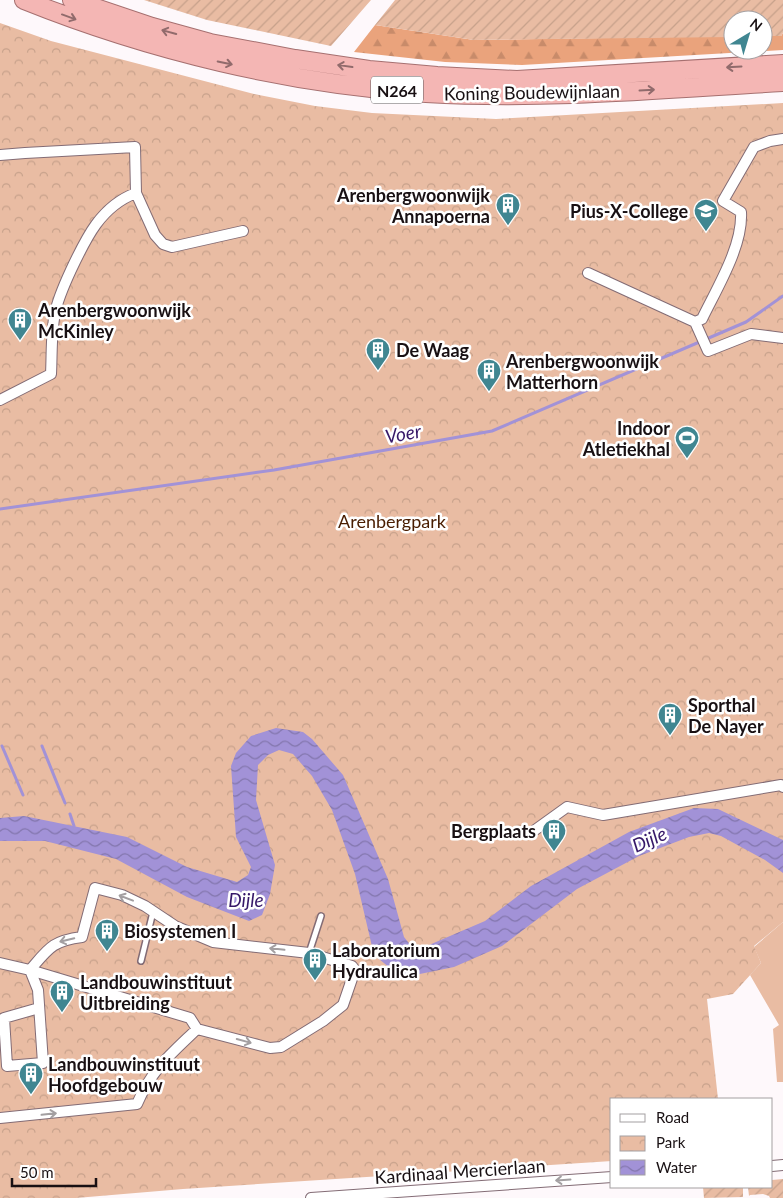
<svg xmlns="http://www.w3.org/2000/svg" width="783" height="1198" font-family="Lato,sans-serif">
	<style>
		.grass { fill: #e9bca3 }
		.forest { fill: url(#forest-firs) }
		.park { fill: url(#park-crowns) }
		.garden { fill: url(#garden-furrows) }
		.water { fill: url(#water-waves) }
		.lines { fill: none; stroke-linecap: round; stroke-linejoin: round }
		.stream { stroke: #a292d7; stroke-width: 3 }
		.service-casing { stroke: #836c75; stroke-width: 8 }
		.minor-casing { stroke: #836c75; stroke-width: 12 }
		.trunk-casing { stroke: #a67070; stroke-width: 20 }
		.service { stroke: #fff; stroke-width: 5 }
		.minor { stroke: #fff; stroke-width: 10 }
		.trunk { stroke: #f4b6b4; stroke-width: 18 }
		.oneway { stroke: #916b6c }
		.oneway2 { stroke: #a39fa1 }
		.labels { text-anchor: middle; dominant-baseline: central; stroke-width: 5; stroke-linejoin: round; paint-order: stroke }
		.shield { fill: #fff; stroke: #5d585a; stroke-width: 1 }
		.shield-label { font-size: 16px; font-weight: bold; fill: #181013 }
		.street-label { font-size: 18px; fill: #181013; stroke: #fff }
		.poi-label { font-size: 18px; font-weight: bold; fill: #181013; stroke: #fff; text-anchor: start }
		.park-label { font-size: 18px; fill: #491d00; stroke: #fff }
		.water-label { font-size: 19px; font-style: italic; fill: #361868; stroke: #fff }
	</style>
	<defs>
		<pattern id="forest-firs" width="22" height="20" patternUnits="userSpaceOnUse" patternTransform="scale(1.25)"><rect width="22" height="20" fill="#eaa37c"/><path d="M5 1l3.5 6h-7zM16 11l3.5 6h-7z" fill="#c88b6a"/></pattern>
		<pattern id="park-crowns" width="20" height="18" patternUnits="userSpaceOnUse" patternTransform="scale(1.25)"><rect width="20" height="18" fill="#e9bca3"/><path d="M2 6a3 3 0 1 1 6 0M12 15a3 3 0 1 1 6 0" fill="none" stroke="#c7a18b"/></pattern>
		<pattern id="garden-furrows" width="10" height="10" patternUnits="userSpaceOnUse" patternTransform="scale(1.25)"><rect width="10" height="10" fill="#e9bca3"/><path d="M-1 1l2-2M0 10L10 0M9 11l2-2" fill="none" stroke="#c7a18b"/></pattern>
		<pattern id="water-waves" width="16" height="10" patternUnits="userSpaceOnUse" patternTransform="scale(1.25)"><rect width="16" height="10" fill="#a292d7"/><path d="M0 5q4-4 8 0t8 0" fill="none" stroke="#8376ad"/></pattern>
	</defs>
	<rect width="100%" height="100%" fill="#fef8fb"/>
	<path class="grass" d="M 783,922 L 783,1082 L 777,1082 L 773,1029 L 779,1025 L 750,975 L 761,963 L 754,947 Z"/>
	<path class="forest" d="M 375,25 L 474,40 L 733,36 L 733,50 L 763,50 L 763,36 L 781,36 L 783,33 L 783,50 L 522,65 L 445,62 L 354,52 Z"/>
	<path class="park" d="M 0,23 L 51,41 L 254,94 L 315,106 L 372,113 L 496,119 L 783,103 L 783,922 L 754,946 L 761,963 L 733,994 L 707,999 L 718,1099 L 612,1099 L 612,1161 L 183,1189 L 76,1198 L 0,1198 Z"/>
	<path class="garden" d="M 144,0 L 371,0 L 331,46 L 207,20 Z
		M 395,0 L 783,0 L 783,33 L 781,36 L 763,36 L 763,20 L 733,20 L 733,37 L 474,40 L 375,25 Z
		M 783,1179 L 783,1198 L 770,1198 L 769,1196 L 763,1194 L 750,1195 L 749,1196 L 748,1187 L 772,1187 L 772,1180 Z
		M 703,1187 L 743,1187 L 743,1197 L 704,1198 Z"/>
	<path class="water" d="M 276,728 L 303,732 L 312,739 L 343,775 L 388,879 L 404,937 L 412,947 L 422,948 L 485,921 L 531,886 L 629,832 L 694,808 L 718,809 L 783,840 L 783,873 L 765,860 L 721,836 L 709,833 L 689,837 L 639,856 L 577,889 L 502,946 L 454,967 L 410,976 L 390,968 L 374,955 L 355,874 L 332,810 L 312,776 L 293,754 L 279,750 L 268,755 L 258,765 L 256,800 L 275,865 L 270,894 L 262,915 L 249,921 L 187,897 L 116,859 L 45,841 L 0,841 L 0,818 L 24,816 L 127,837 L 187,867 L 237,882 L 248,875 L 251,867 L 236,837 L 231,766 L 236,753 L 251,736 Z"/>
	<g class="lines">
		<path class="stream" d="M 0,509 L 274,470 L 492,431 L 746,322 L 783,296
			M 2,746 L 23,795
			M 42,746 L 65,803
			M 70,814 L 74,826"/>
		<defs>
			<path id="service" d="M 309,953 L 321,916
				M 141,961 L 153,912"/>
			<path id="minor" d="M 0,155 L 25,153 L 135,147 L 136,193 L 155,235 L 163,244 L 172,247 L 243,231
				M 588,273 L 695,322 L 708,351 L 751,334 L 783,338
				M 695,322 L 702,319 C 717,288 743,246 741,212 L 723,201 L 754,147 L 770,141 L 783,139
				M 0,400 L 51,374 C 52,354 51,332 55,313 C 58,298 65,283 71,270 C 86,238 101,206 136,193
				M 535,830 L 567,807 L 603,815 L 781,785 L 783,787
				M 0,963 L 30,970 L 190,1018 L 197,1029 L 270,1048 L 281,1047 L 323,1021 L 343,1005 L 355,970 L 352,966 L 309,953 L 213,942 L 175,926 L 145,906 L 122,895 L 95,888 L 82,937 C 52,941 49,948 30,970 L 38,990 L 43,1063 L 7,1066 L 4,1018 L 39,1008
				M 0,1118 L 137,1104 C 152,1069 170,1055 197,1029
				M 772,1166 L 783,1165
				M 311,1198 L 612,1177"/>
			<path id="trunk" d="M 24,0 C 151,51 289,84 426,93 C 545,100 664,89 783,82
				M 72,0 L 152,27 L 210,43 L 295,59 L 369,70 L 437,76 L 517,80 L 783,64"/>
		</defs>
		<use href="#service" class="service-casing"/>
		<use href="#minor" class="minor-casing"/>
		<use href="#trunk" class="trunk-casing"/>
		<use href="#service" class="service"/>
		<use href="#minor" class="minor"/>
		<use href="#trunk" class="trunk"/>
	</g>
	<defs><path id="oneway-shaft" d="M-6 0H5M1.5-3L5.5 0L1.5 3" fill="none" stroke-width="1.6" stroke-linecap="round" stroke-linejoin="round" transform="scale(1.25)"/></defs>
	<g class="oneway">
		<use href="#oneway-shaft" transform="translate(69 17) rotate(20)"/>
		<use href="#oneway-shaft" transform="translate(169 32) rotate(-165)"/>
		<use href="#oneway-shaft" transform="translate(225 63) rotate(12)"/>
		<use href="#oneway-shaft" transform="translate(345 66) rotate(-172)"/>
		<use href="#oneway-shaft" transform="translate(734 67) rotate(177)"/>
		<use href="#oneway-shaft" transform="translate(647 90) rotate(-3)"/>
	</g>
	<g class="oneway2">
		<use href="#oneway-shaft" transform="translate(126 898) rotate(-159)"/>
		<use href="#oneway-shaft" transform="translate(67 940) rotate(166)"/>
		<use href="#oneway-shaft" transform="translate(277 949) rotate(-174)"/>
		<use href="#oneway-shaft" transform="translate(244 1041) rotate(15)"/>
		<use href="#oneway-shaft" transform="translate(49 1114) rotate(-6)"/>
		<use href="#oneway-shaft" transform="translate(563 1180) rotate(176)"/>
	</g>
	<defs>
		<symbol id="building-pin" viewBox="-11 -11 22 30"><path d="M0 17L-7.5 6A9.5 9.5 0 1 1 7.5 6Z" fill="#408691" stroke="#fff"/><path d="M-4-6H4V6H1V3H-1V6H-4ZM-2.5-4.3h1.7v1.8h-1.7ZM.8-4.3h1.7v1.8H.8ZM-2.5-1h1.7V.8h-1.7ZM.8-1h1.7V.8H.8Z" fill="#fff"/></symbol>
		<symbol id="university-pin" viewBox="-11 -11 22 30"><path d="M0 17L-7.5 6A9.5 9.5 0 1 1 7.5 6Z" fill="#408691" stroke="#fff"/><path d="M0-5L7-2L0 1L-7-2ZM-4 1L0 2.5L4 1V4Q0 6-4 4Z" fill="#fff"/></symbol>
		<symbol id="stadium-pin" viewBox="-11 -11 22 30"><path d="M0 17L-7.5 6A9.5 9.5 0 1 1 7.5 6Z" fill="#408691" stroke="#fff"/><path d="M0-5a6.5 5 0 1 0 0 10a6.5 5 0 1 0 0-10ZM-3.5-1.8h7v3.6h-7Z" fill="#fff"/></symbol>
	</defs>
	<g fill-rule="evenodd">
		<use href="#building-pin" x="494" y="191" width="28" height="38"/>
		<use href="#university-pin" x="692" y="197" width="28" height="38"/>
		<use href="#building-pin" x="6" y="306" width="28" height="38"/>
		<use href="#building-pin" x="364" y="336" width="28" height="38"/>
		<use href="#building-pin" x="475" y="357" width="28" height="38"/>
		<use href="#stadium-pin" x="673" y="424" width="28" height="38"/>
		<use href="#building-pin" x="656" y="701" width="28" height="38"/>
		<use href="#building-pin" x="540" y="817" width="28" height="38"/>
		<use href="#building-pin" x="93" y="917" width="28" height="38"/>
		<use href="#building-pin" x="301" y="946" width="28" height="38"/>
		<use href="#building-pin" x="48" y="978" width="28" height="38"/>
		<use href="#building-pin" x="17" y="1060" width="28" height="38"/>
	</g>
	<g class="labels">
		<rect class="shield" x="371" y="76.5" width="52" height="27" rx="4"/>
		<g class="shield-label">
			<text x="397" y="90">N264</text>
		</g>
		<g class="street-label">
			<text transform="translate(532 92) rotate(-1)">Koning Boudewijnlaan</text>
			<text transform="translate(460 1171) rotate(-4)">Kardinaal Mercierlaan</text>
		</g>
		<g class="poi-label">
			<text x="490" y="195" text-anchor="end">Arenbergwoonwijk<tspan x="490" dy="21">Annapoerna</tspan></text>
			<text x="688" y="211" text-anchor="end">Pius-X-College</text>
			<text x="38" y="310">Arenbergwoonwijk<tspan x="38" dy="21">McKinley</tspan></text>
			<text x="396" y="350">De Waag</text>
			<text x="506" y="361">Arenbergwoonwijk<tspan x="506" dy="21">Matterhorn</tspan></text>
			<text x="670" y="428" text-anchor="end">Indoor<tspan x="670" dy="21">Atletiekhal</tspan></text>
			<text x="688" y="705">Sporthal<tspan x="688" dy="21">De Nayer</tspan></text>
			<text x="536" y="831" text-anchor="end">Bergplaats</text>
			<text x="124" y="931">Biosystemen I</text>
			<text x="332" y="950">Laboratorium<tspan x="332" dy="21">Hydraulica</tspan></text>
			<text x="80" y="982">Landbouwinstituut<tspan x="80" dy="21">Uitbreiding</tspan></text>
			<text x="48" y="1064">Landbouwinstituut<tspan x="48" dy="21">Hoofdgebouw</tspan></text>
		</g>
		<g class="park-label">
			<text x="392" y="521">Arenbergpark</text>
		</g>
		<g class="water-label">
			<text transform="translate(403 433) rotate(-10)">Voer</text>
			<text transform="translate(649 839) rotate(-24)">Dijle</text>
			<text x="246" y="899">Dijle</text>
		</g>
	</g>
	<rect x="610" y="1098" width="162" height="90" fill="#ffffff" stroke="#a39fa1"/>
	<rect x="620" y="1114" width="25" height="8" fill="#ffffff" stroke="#a39fa1"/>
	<text x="656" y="1123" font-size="15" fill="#181013">Road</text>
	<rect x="620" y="1136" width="25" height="15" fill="url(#park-crowns)" stroke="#a39fa1"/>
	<text x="656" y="1148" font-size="15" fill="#181013">Park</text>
	<rect x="620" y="1160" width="25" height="15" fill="url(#water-waves)" stroke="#a39fa1"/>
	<text x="656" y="1173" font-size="15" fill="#181013">Water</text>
	<g transform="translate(748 35) rotate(38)"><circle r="24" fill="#ffffff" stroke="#a39fa1"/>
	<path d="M0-4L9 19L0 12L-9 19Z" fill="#408691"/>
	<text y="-8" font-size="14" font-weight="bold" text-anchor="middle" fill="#181013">N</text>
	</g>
	<path d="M12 1178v8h84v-8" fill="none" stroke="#181013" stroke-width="2.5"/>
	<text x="20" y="1178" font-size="15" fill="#181013" stroke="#ffffff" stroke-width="4" paint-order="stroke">50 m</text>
</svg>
